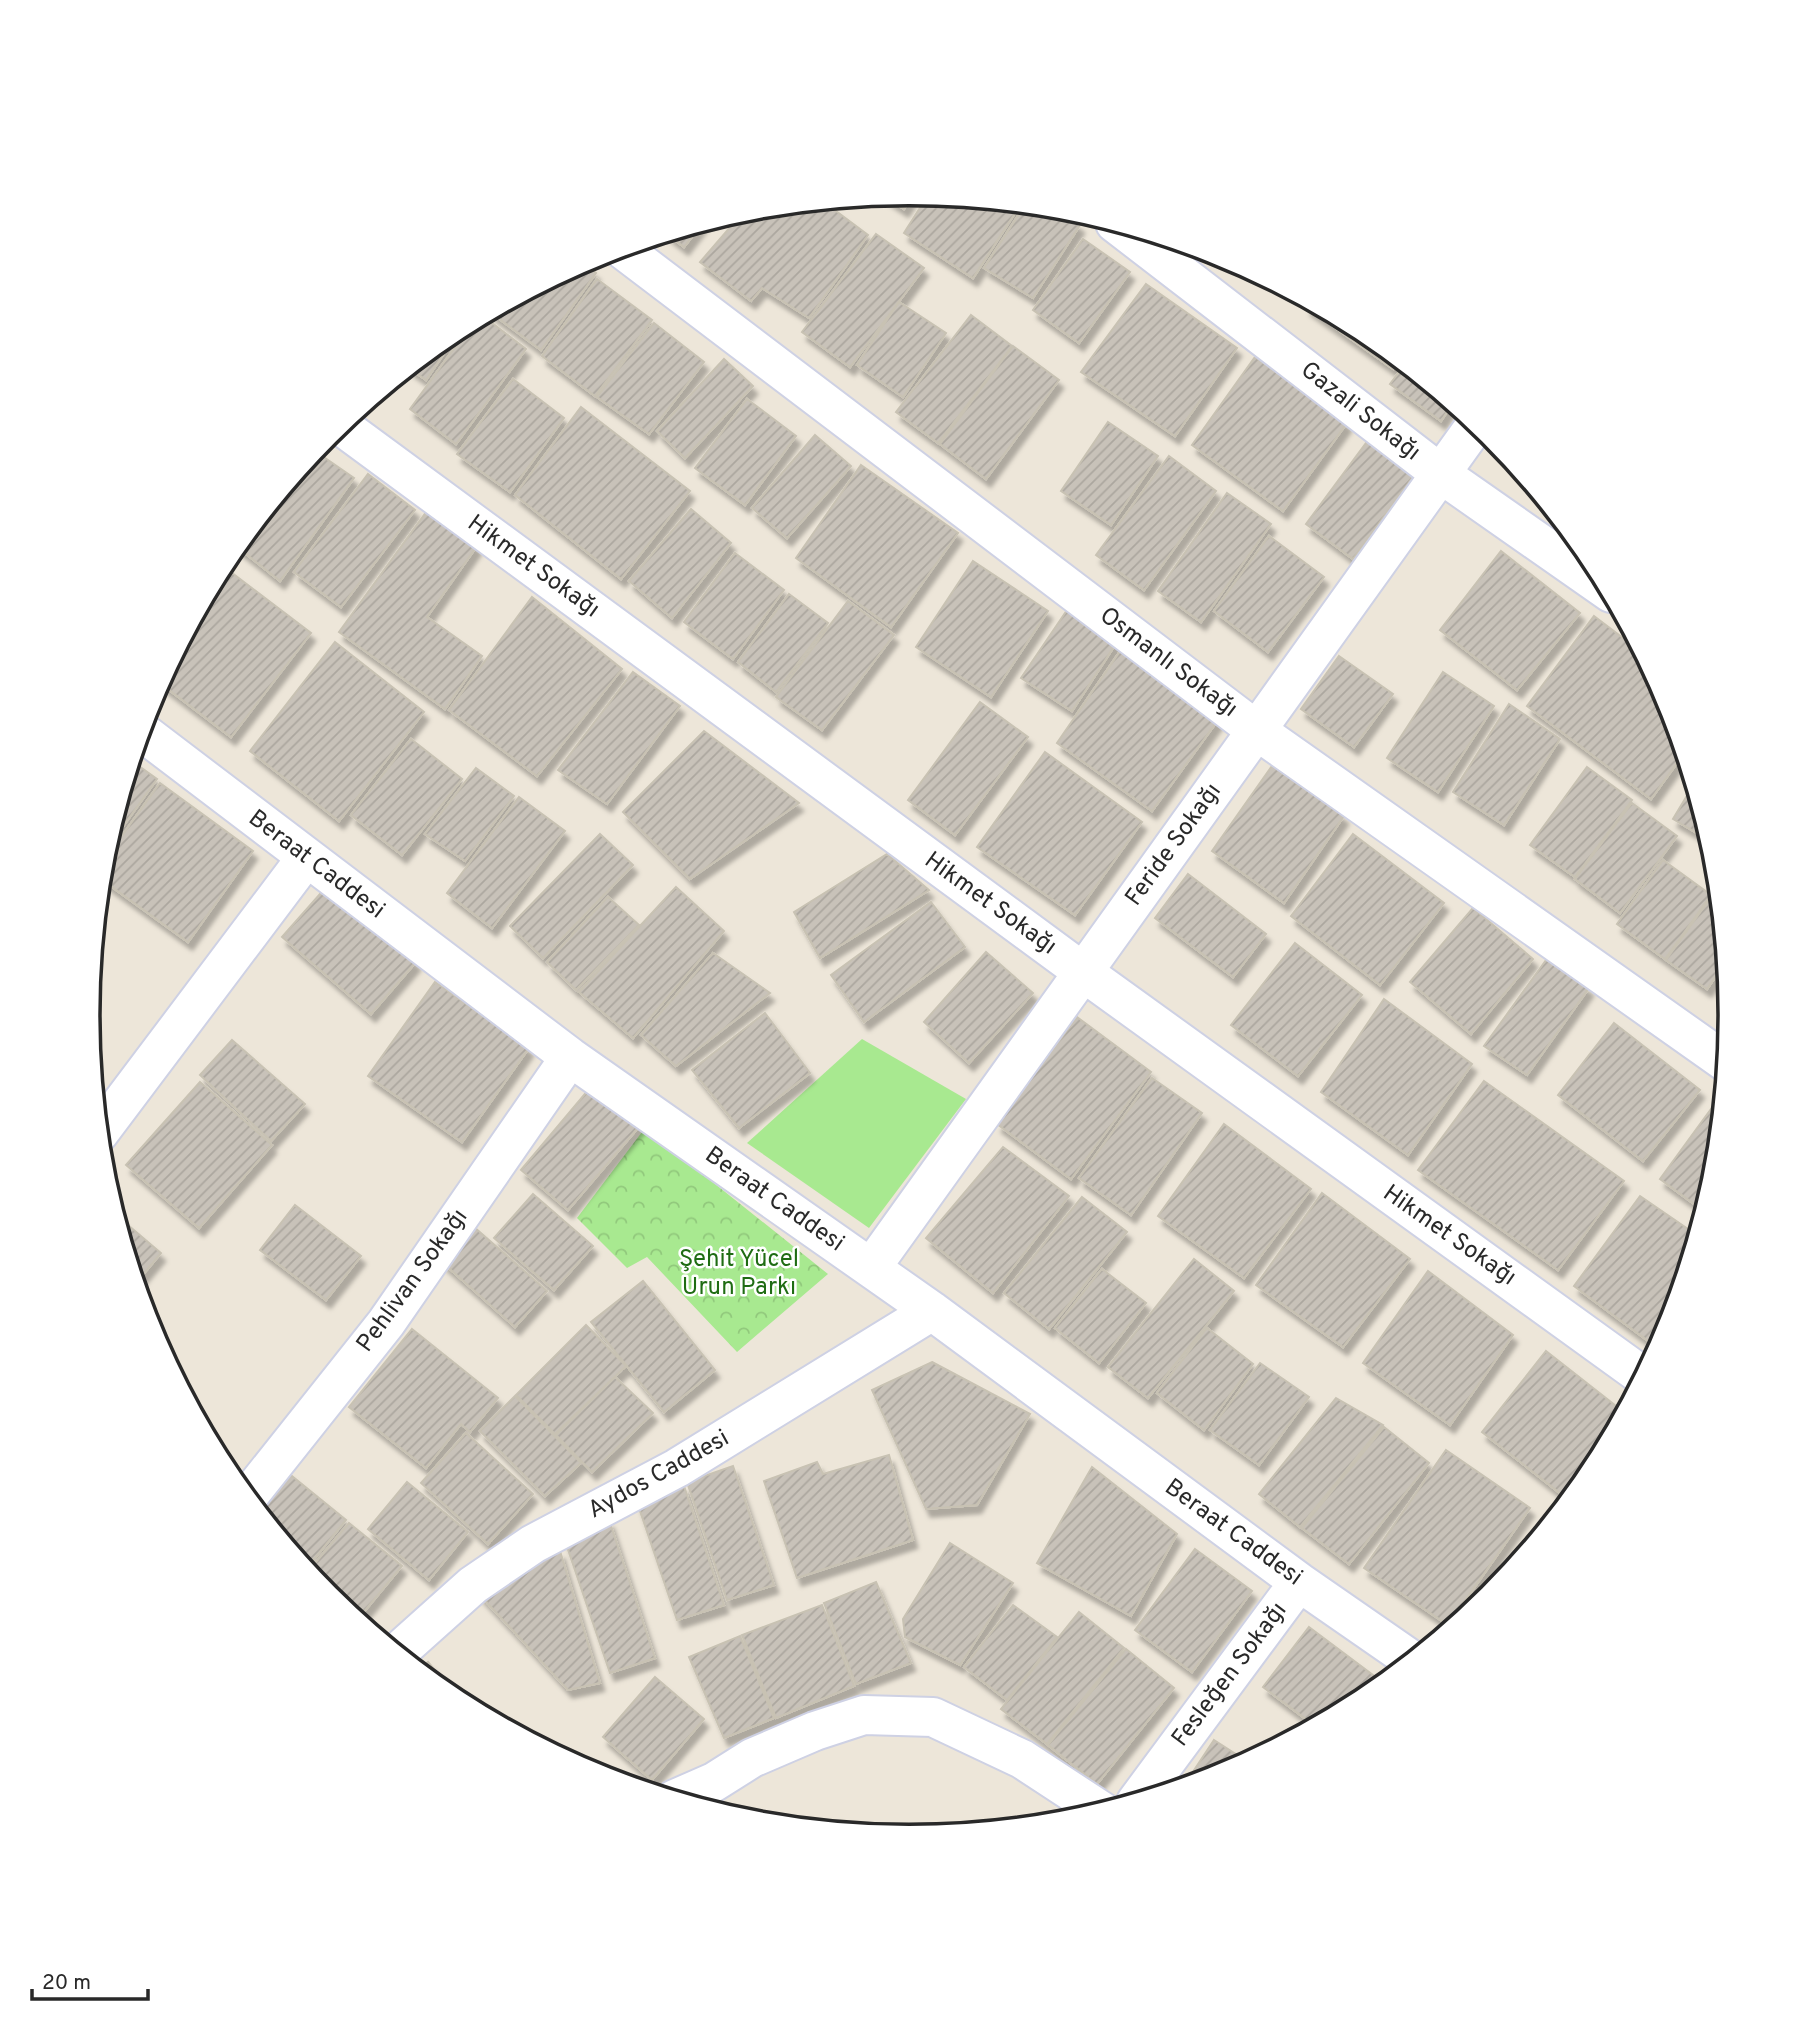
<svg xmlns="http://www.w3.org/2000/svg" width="1819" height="2031" font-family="Overpass,sans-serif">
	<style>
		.grass { fill: #a8e990 }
		.park { fill: url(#park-crowns) }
		.building { fill: url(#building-hatch); stroke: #c8c2b3; stroke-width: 2; filter: url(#shadow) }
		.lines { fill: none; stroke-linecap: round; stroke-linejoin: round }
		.street-casing { stroke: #ced1e4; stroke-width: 42 }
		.street { stroke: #fff; stroke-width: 38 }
		.labels { text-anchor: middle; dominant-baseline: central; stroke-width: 5; stroke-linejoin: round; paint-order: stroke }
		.street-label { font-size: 24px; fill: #292929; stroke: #fff }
		.park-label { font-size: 24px; fill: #1f6c13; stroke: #fff }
		.rim { fill: none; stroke: #292929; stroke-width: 3.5 }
	</style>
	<defs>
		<pattern id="park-crowns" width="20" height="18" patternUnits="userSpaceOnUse" patternTransform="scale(1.75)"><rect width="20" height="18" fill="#a8e990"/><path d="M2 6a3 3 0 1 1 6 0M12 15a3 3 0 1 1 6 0" fill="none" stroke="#91c87c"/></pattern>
		<pattern id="building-hatch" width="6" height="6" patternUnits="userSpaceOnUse" patternTransform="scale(1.75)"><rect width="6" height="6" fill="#c8c2b9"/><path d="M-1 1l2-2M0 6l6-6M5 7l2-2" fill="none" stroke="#aca79f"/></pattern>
		<filter id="shadow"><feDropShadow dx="4.5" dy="8" stdDeviation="2" flood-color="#0004"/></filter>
	</defs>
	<rect width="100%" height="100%" fill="#ede6d9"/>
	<path class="grass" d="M 862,1039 L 966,1099 L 869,1228 L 747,1143 Z"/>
	<path class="park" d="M 645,1128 L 828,1274 L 737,1352 L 647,1257 L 627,1268 L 577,1218 Z"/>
	<path class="building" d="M 914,194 L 904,209 L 884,196 L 910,194 Z
		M 928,195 L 1021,204 L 973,278 L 904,233 Z
		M 824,202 L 868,235 L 809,318 L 762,288 L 751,301 L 700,262 L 745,210 Z
		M 1025,205 L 1053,208 L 1080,225 L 1033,298 L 984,268 Z
		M 702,224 L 684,247 L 667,234 Z
		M 876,234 L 924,268 L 850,367 L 802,332 Z
		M 1083,239 L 1130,272 L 1079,343 L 1033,310 Z
		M 583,263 L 596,273 L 541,350 L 490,312 Z
		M 597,279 L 652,320 L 595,396 L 542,356 Z
		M 1146,284 L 1237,348 L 1175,436 L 1081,372 Z
		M 899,302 L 946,333 L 903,397 L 857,365 Z
		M 1310,302 L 1367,332 L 1400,360 L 1393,369 L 1306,307 Z
		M 971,315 L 1012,346 L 938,443 L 896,412 Z
		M 483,316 L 526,349 L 456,444 L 410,409 L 474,321 Z
		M 654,323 L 704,362 L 649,434 L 597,397 Z
		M 462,327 L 426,380 L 409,368 L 453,332 Z
		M 1013,346 L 1059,380 L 986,479 L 940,444 Z
		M 1255,357 L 1347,423 L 1283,511 L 1192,445 Z
		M 724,359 L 753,386 L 685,458 L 657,431 Z
		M 1405,364 L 1453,403 L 1441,421 L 1390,384 Z
		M 513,379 L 564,418 L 510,492 L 457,454 Z
		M 747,399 L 796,436 L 745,505 L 695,468 Z
		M 581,407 L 690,491 L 621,579 L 515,495 Z
		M 1108,422 L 1158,456 L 1111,525 L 1061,491 Z
		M 815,435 L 851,466 L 787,538 L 752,508 Z
		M 1369,439 L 1415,474 L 1353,559 L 1306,524 Z
		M 315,451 L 354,478 L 280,581 L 236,546 Z
		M 1169,456 L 1216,491 L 1144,590 L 1096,555 Z
		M 861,465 L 958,533 L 891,627 L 796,558 Z
		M 368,474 L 415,510 L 341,607 L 294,572 Z
		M 1227,493 L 1271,524 L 1201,622 L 1158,591 Z
		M 691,509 L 731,543 L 672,618 L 629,581 Z
		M 427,511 L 477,546 L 427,617 L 482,656 L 445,709 L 339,632 Z
		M 1269,536 L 1324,577 L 1268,652 L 1214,611 Z
		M 1501,551 L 1580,613 L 1517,690 L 1440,630 Z
		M 735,553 L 784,590 L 733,659 L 684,622 Z
		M 973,561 L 1048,611 L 991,697 L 916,647 Z
		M 223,566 L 311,633 L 231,737 L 160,683 Z
		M 789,594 L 828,623 L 776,692 L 738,662 Z
		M 532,597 L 622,669 L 537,776 L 449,710 Z
		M 848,601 L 894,635 L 822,730 L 776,697 Z
		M 1067,610 L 1117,642 L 1072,711 L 1021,678 Z
		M 1594,616 L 1644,654 L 1669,701 L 1685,752 L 1651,799 L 1527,706 Z
		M 335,642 L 424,712 L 339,821 L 250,751 Z
		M 1123,647 L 1221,716 L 1152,811 L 1057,743 Z
		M 1339,656 L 1393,694 L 1354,747 L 1301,709 Z
		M 633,672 L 680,706 L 607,804 L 558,770 Z
		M 1443,672 L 1494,706 L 1438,792 L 1387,758 Z
		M 980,702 L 1028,737 L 955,835 L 908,800 Z
		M 1509,704 L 1560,739 L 1504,825 L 1453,792 Z
		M 704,731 L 799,803 L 690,879 L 623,812 Z
		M 411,739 L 462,779 L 402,855 L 351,815 Z
		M 1045,752 L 1142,822 L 1075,915 L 977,847 Z
		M 132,761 L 157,779 L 104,853 Z
		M 1272,766 L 1344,816 L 1284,903 L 1212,851 Z
		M 1587,767 L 1632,800 L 1575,877 L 1530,845 Z
		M 476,768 L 514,796 L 465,861 L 425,834 Z
		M 160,783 L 253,851 L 188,942 L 101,879 L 103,862 Z
		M 1694,784 L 1712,842 L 1673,819 Z
		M 519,797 L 565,831 L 492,928 L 447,893 Z
		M 1632,803 L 1677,836 L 1620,913 L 1575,879 Z
		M 600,834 L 633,865 L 543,958 L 510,926 Z
		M 1353,834 L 1444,903 L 1380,985 L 1291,916 Z
		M 887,854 L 929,890 L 820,958 L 794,912 Z
		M 1663,860 L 1711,895 L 1665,959 L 1617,924 Z
		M 1188,874 L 1266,934 L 1233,977 L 1155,918 Z
		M 328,885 L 416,962 L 371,1014 L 282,937 Z
		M 676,887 L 724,931 L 633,1038 L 579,992 Z
		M 1712,896 L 1720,902 L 1726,962 L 1707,989 L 1666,960 Z
		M 608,897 L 639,925 L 576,990 L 547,962 Z
		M 931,902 L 965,947 L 864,1022 L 831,975 Z
		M 1473,908 L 1533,959 L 1471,1034 L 1410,982 Z
		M 1295,943 L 1362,995 L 1298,1076 L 1231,1025 Z
		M 986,952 L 1033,993 L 969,1063 L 924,1022 Z
		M 713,953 L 770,993 L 676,1066 L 641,1035 Z
		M 1546,960 L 1589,988 L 1527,1075 L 1484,1046 Z
		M 435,982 L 529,1048 L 462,1142 L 368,1076 Z
		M 1384,999 L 1472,1064 L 1408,1155 L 1321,1092 Z
		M 765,1013 L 810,1073 L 739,1128 L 692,1070 Z
		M 1077,1017 L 1151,1072 L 1071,1179 L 997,1124 Z
		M 1614,1023 L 1700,1090 L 1643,1161 L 1558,1095 Z
		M 232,1040 L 305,1104 L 271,1141 L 200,1075 Z
		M 1152,1078 L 1202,1113 L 1131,1215 L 1079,1178 Z
		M 1484,1081 L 1624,1181 L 1558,1270 L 1418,1170 Z
		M 200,1082 L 272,1145 L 199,1228 L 126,1165 Z
		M 595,1082 L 643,1122 L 568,1210 L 521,1170 Z
		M 1719,1098 L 1723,1102 L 1716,1176 L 1705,1212 L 1660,1179 Z
		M 1224,1124 L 1311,1189 L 1244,1278 L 1158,1216 Z
		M 1003,1147 L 1069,1196 L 993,1293 L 926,1238 Z
		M 1322,1193 L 1410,1259 L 1343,1347 L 1256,1285 Z
		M 533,1194 L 593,1246 L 554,1290 L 494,1238 Z
		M 1640,1196 L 1698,1236 L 1669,1330 L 1659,1349 L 1574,1286 Z
		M 1082,1197 L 1127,1232 L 1049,1329 L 1004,1293 Z
		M 295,1205 L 361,1256 L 326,1300 L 260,1250 Z
		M 115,1214 L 161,1253 L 136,1283 Z
		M 474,1227 L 547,1291 L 515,1327 L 442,1262 Z
		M 1194,1259 L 1234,1291 L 1148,1398 L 1108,1367 Z
		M 1102,1269 L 1146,1303 L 1099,1363 L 1055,1328 Z
		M 1428,1271 L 1513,1335 L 1450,1425 L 1363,1363 Z
		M 643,1281 L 715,1370 L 664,1412 L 591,1322 Z
		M 586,1325 L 626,1366 L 555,1434 L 516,1395 Z
		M 1207,1328 L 1253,1364 L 1204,1430 L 1157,1393 Z
		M 412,1329 L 498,1398 L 470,1432 L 461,1424 L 426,1468 L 349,1407 Z
		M 1546,1351 L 1625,1413 L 1593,1473 L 1570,1501 L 1482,1432 Z
		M 932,1362 L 1030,1414 L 977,1505 L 926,1509 L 872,1390 Z
		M 1260,1363 L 1309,1397 L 1259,1465 L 1210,1430 Z
		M 615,1377 L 653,1413 L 592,1472 L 556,1435 Z
		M 515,1396 L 581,1463 L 545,1496 L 480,1431 Z
		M 1336,1398 L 1383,1425 L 1300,1527 L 1259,1494 Z
		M 1384,1427 L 1429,1463 L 1349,1564 L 1302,1528 Z
		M 466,1433 L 533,1494 L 488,1544 L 421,1483 Z
		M 1446,1450 L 1530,1508 L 1448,1625 L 1364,1568 Z
		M 889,1455 L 913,1540 L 797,1578 L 764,1481 L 817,1462 L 823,1474 Z
		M 218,1458 L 233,1469 L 228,1475 L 226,1472 Z
		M 733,1466 L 774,1585 L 727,1600 L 687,1482 Z
		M 1092,1467 L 1177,1534 L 1131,1616 L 1037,1563 Z
		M 287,1472 L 346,1520 L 307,1568 L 256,1509 Z
		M 407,1482 L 468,1532 L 429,1580 L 368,1529 Z
		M 684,1486 L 724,1605 L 677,1620 L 637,1502 Z
		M 609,1520 L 655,1658 L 610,1673 L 563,1535 Z
		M 349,1523 L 402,1566 L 363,1613 L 310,1569 Z
		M 950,1543 L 1013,1583 L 960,1665 L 905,1637 L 903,1619 Z
		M 1195,1549 L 1252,1591 L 1192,1672 L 1135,1630 Z
		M 560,1551 L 600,1683 L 568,1690 L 479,1594 Z
		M 312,1577 L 356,1617 L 355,1619 L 328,1596 Z
		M 876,1582 L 911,1663 L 856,1684 L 824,1603 Z
		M 822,1605 L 854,1686 L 776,1718 L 742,1635 Z
		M 1013,1605 L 1057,1637 L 1007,1700 L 964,1667 Z
		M 1079,1612 L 1124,1648 L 1047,1744 L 1001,1709 Z
		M 1309,1627 L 1385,1684 L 1366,1699 L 1304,1732 L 1311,1723 L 1263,1687 Z
		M 740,1636 L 774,1718 L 724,1738 L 689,1657 Z
		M 1126,1649 L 1174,1688 L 1097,1784 L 1048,1745 Z
		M 428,1662 L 464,1705 L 418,1670 Z
		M 655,1677 L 704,1719 L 652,1780 L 603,1737 Z
		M 1214,1740 L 1248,1762 L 1224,1775 L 1183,1787 Z"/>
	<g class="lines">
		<defs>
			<path id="street" d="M 1115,223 L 1441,474 L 1611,593
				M 621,248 L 1256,730 L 1727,1063
				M 340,425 L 1083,972 L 1644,1377
				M 141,731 L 570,1057 L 932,1311 L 1299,1582 L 1413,1661
				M 99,1133 L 306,858
				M 871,1268 L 1477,423
				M 247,1498 L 386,1323 L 570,1057
				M 397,1653 L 473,1585 L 533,1544 L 677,1468 L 932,1311
				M 675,1799 L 714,1782 L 752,1758 L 815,1731 L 864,1715 L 933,1717 L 1022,1759 L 1103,1812
				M 1136,1802 L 1299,1582"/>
		</defs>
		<use href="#street" class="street-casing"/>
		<use href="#street" class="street"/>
	</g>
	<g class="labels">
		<g class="street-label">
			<text transform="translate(1360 412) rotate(38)">Gazali Sokağı</text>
			<text transform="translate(533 567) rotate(36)">Hikmet Sokağı</text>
			<text transform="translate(1168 663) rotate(37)">Osmanlı Sokağı</text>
			<text transform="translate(1174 845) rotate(-54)">Feride Sokağı</text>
			<text transform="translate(316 865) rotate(37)">Beraat Caddesi</text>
			<text transform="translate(990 904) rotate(36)">Hikmet Sokağı</text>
			<text transform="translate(774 1200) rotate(35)">Beraat Caddesi</text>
			<text transform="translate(1449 1236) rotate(35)">Hikmet Sokağı</text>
			<text transform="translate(413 1281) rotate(-54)">Pehlivan Sokağı</text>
			<text transform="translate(659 1475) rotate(-29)">Aydos Caddesi</text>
			<text transform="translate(1233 1533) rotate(36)">Beraat Caddesi</text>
			<text transform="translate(1230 1675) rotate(-53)">Fesleğen Sokağı</text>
		</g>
		<g class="park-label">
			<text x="739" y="1260">Şehit Yücel<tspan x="739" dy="28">Urun Parkı</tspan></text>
		</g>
	</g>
	<path d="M0 0H1819V2031H0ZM100 1015a809 809 0 1 1 1618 0a809 809 0 1 1-1618 0Z" fill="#fff" fill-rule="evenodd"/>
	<path class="rim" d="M100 1015a809 809 0 1 1 1618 0a809 809 0 1 1-1618 0Z"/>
	<path d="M32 1989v10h116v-10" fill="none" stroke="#292929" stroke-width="3.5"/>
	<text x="42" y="1989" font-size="21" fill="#292929" stroke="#ffffff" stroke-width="5" paint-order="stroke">20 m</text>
</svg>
